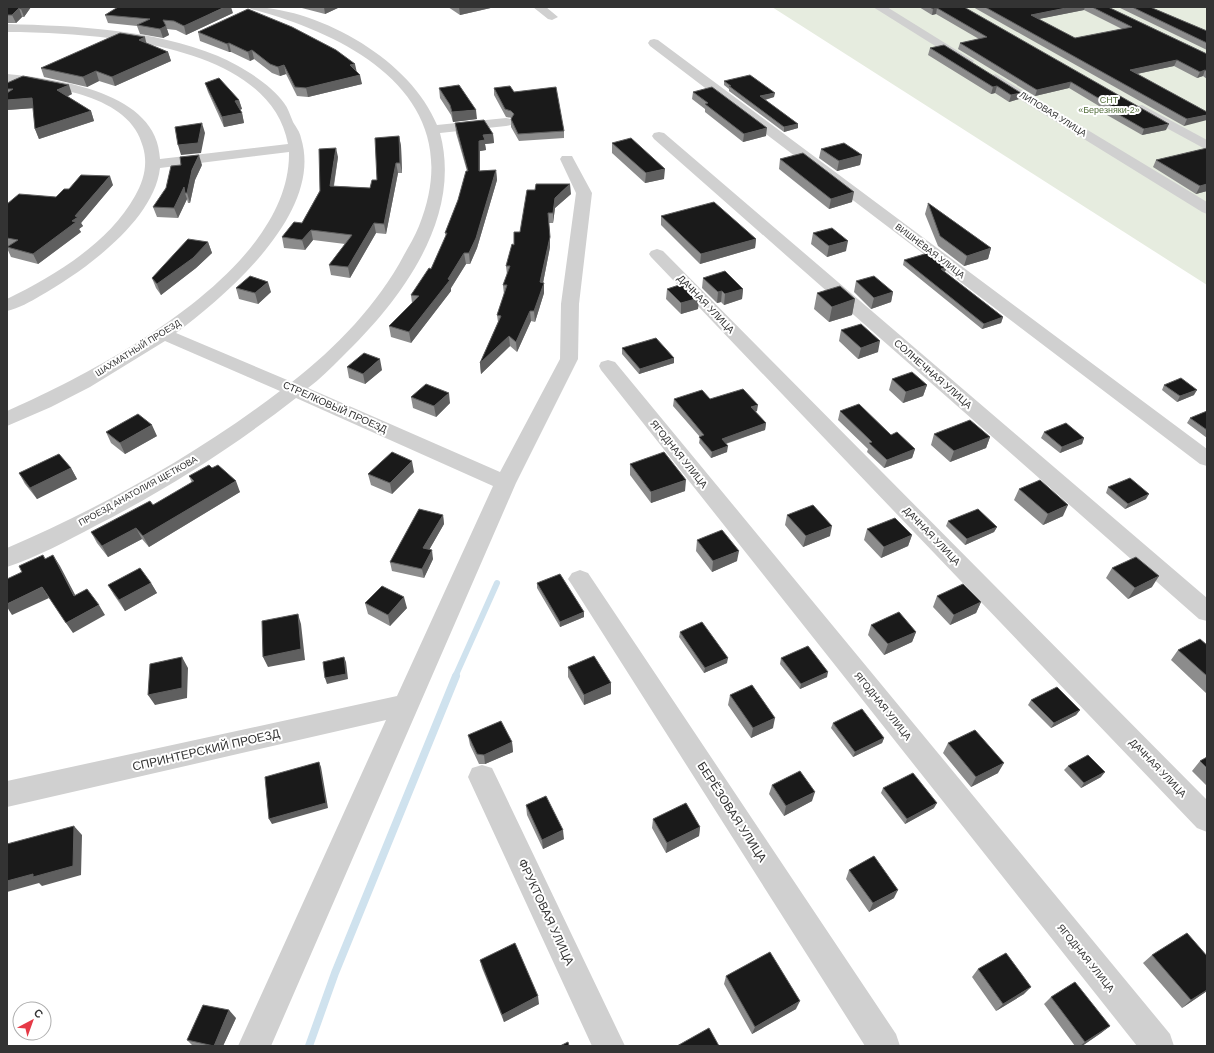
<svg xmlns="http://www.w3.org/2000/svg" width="1214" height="1053" font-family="Arial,sans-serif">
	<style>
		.green { fill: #e6ecdf }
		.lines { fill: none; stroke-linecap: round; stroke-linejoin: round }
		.stream-far1 { stroke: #cfe2ee; stroke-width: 6 }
		.stream { stroke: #cfe2ee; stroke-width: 8 }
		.minor { fill: #d0d0d0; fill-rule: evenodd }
		.wall { fill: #8c8c8c; fill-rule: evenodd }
		.shaded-wall { fill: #5f5f5f }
		.building { fill: #1a1a1a; stroke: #5f5f5f }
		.labels { text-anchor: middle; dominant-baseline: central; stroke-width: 4; stroke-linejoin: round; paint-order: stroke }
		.far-park-label { font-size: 9px; fill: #56703f; stroke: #fff }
		.far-street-label { font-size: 9px; fill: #333; stroke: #fff }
		.street-label { font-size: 10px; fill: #333; stroke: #fff }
		.near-street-label { font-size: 12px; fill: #333; stroke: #fff }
	</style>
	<rect width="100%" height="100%" fill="#fff"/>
	<path class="green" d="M 772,7 L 1207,7 L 1207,285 Z"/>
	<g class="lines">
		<path class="stream-far1" d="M 455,677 L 497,583"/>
		<path class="stream" d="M 309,1046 L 335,973 L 456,676"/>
		<path class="minor" d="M 249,7 C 318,7 411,60 437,125 L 506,118 L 511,119 L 513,122 L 511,125 L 506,126 L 440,133 C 463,219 400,301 342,357 C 331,368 320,379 308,388 L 500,472 L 560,359 L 561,304 L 576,193 L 560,159 L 562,156 L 572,156 L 592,193 L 579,304 L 578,359 L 516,483 L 271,1046 L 238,1046 L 386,720 L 7,807 L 7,781 L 397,696 L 493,486 L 296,398 C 233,447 166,490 95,526 C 67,541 37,557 7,567 L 7,548 C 104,506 196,455 280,391 L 165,341 L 90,387 L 51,407 L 7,426 L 7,411 C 100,370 288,272 289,155 L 289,152 L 160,168 C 154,221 84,271 40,296 C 30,302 19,308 7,311 L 7,299 C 54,276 109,243 135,196 C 144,180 148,164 143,147 C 131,95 51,86 7,82 L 7,74 C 58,79 158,92 160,159 L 288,144 C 269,40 89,33 7,32 L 7,24 C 77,26 152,29 218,56 C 239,65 271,84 284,103 C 288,108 290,115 293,122 C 296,127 300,132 301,138 C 324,212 228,294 176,333 L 292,382 C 336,348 378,304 404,255 C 409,246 415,236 419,226 C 470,99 354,36 251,9 Z
			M 533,7 L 546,7 L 558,17 L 552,20 L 548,19 Z
			M 873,7 L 887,7 L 974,61 L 972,64 L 964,64 Z
			M 654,39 L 658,40 L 1207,449 L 1207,466 L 1200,464 L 650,46 L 648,43 L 650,40 Z
			M 995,74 L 1207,202 L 1207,214 L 1202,212 L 990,81 L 989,78 Z
			M 1142,105 L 1207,140 L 1207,150 L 1137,112 L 1135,109 L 1137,106 Z
			M 659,132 L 664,133 L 1207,598 L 1207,621 L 1199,619 L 654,139 L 652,136 L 654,133 Z
			M 657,249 L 663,251 L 1207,800 L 1207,832 L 1197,828 L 651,257 L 649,254 L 651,251 Z
			M 608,360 L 615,362 L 1170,1034 L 1174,1046 L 1137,1046 L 601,370 L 599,366 L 601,362 Z
			M 580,570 L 588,573 L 896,1034 L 900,1046 L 865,1046 L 572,585 L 568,579 L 572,573 Z
			M 482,765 L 492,768 L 625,1046 L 592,1046 L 468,777 L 472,768 Z"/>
	</g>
	<path class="wall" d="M 7,7 L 31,7 L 24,17 L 22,17 L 16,23 L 7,23 Z
		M 298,7 L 340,7 L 325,14 Z
		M 448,7 L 495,7 L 460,15 Z
		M 919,7 L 964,7 L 1166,130 L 1142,135 L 1107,115 L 1109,112 L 1069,88 L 1035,96 L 958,49 L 960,43 L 979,39 L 936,14 L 932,15 Z
		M 973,7 L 1108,7 L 1207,54 L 1207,79 L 1203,76 L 1197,78 L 1174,66 L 1137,74 L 1207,112 L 1184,126 ZM 1084,10 L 1122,29 L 1075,38 L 1038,19 Z
		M 1118,7 L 1150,7 L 1207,31 L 1207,50 Z
		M 233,13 L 186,35 L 176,30 L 167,29 L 169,35 L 163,38 L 140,34 L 137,26 L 108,23 L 105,15 Z
		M 198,32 L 356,71 L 362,84 L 308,97 L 297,96 L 286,74 L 280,76 L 272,73 L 254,59 L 250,61 L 231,52 L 229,52 L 200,41 Z
		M 146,43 L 168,52 L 171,61 L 115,86 L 99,81 L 87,87 L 44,77 L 41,68 Z
		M 944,45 L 1019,99 L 1009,102 L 995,93 L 991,94 L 928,55 L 930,48 Z
		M 724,81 L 774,97 L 765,100 L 798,124 L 798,128 L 784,132 L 729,91 L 729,89 L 724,85 Z
		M 7,83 L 72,94 L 67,96 L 91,111 L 94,121 L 39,139 L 35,129 L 33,108 L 7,110 Z
		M 205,83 L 239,100 L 242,109 L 240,110 L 242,113 L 244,123 L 224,127 L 208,92 Z
		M 439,88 L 477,119 L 453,122 L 451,115 L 440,98 Z
		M 494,88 L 514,92 L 564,131 L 564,138 L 519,141 L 511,127 L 511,119 L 512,118 L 506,117 L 494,95 Z
		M 693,92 L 766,136 L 743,142 L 705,112 L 705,109 L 692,99 Z
		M 455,123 L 493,134 L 494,143 L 485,144 L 486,150 L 480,151 L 480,171 L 496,170 L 497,180 L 477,248 L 470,264 L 466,264 L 451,288 L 451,291 L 411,343 L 391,337 L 389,326 L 412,303 L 411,295 L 431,269 L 446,236 L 445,233 L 458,200 L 467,171 L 456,133 Z
		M 399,136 L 401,146 L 402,173 L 398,173 L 386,234 L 376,233 L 350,278 L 331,275 L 329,265 L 345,244 L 313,240 L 305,250 L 284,248 L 282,237 L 302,223 L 338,157 L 334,186 L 370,188 L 377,180 Z
		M 612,143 L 664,179 L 645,183 L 612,153 Z
		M 1207,148 L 1207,191 L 1196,194 L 1153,167 L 1156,160 Z
		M 821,149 L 862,155 L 860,165 L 837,171 L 819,158 Z
		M 780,159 L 852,202 L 829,209 L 779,169 Z
		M 202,165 L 195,180 L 190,203 L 188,203 L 187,199 L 178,218 L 157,217 L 153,207 Z
		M 113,185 L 81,223 L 83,226 L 79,229 L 81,232 L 38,264 L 11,257 L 7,248 L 8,246 L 7,246 L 7,204 L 56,197 L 69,189 Z
		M 535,190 L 571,194 L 555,208 L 553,223 L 549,223 L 550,247 L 543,283 L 544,293 L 535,322 L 531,321 L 517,352 L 510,346 L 481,374 L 480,363 L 498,322 L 497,315 L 504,295 L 503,285 L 507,275 L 506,266 L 520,232 Z
		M 928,203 L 991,248 L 988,259 L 964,266 L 938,246 L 925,214 Z
		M 661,216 L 756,239 L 755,248 L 700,264 L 661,225 Z
		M 813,233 L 846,251 L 827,257 L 811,244 Z
		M 208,242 L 212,253 L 196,268 L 161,295 L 156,288 L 152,278 Z
		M 904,260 L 945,272 L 1003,317 L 1001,323 L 982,329 L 903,265 Z
		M 703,278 L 743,289 L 742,299 L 724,305 L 721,302 L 717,303 L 702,288 Z
		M 856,281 L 893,292 L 891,302 L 871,309 L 854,292 Z
		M 236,288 L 271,292 L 258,304 L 239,299 Z
		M 667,289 L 699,298 L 698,309 L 681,314 L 666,299 Z
		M 817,293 L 855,299 L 852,315 L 829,322 L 814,309 Z
		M 841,330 L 878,352 L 858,359 L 839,341 Z
		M 622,348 L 674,358 L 674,363 L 639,374 L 622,354 Z
		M 347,367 L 382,370 L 365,384 L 349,378 Z
		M 892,379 L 927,385 L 923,396 L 903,403 L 889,390 Z
		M 1164,385 L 1194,395 L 1177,402 L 1162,390 Z
		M 411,397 L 450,403 L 436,417 L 413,408 Z
		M 674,399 L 710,399 L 757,411 L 755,412 L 766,423 L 765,430 L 726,444 L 727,452 L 711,458 L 699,443 L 700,437 L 673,406 Z
		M 840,411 L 891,435 L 915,449 L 912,458 L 884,468 L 867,452 L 868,449 L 838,420 Z
		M 1207,411 L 1207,438 L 1187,423 L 1190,418 Z
		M 106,432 L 157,436 L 125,454 L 111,443 Z
		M 1044,432 L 1084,438 L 1082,444 L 1060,453 L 1041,438 Z
		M 934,434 L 990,437 L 986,448 L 950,462 L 931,445 Z
		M 630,464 L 685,491 L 651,503 L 630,475 Z
		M 71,468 L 77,479 L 37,499 L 25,484 L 19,473 Z
		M 212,468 L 240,492 L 149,547 L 142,539 L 108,557 L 97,543 L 91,532 L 153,505 L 192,483 L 189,476 Z
		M 414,472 L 392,494 L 371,485 L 368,474 Z
		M 1108,487 L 1146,499 L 1125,509 L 1106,493 Z
		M 1019,489 L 1063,516 L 1043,525 L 1014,500 Z
		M 443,515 L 444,524 L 429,550 L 433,559 L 424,578 L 392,571 L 390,562 Z
		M 787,515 L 830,536 L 803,547 L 785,525 Z
		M 948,521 L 997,527 L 994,532 L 965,545 L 946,526 Z
		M 867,529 L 912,535 L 908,546 L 881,558 L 864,540 Z
		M 697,540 L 737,561 L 712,572 L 696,551 Z
		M 1112,568 L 1152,587 L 1128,599 L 1106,578 Z
		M 151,583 L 157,593 L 125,611 L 114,595 L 108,585 Z
		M 537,583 L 584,617 L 560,627 L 537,588 Z
		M 937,596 L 981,602 L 976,613 L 950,625 L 933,607 Z
		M 365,603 L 407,608 L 390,626 L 368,614 Z
		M 871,625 L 916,632 L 912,642 L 884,655 L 868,635 Z
		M 680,632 L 727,663 L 704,673 L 679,637 Z
		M 1207,645 L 1207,694 L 1171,660 L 1178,650 Z
		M 781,658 L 827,677 L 800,689 L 780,664 Z
		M 568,667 L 611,683 L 611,694 L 584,705 L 568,677 Z
		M 730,695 L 773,728 L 751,738 L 728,705 Z
		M 1031,700 L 1080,710 L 1076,715 L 1051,728 L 1028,705 Z
		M 833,723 L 884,738 L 882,743 L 853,757 L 831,728 Z
		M 468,735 L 512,742 L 513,752 L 485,764 L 479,764 L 470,745 Z
		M 948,743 L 998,773 L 971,787 L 943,753 Z
		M 1207,757 L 1207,786 L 1192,771 L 1200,761 Z
		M 1068,766 L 1101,777 L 1081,788 L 1064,770 Z
		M 772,785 L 812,801 L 784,816 L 769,794 Z
		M 883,788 L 934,808 L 905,824 L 881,793 Z
		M 526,805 L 564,839 L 543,849 L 527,815 Z
		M 653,819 L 700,827 L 699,836 L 666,853 L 652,828 Z
		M 849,870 L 894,898 L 869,912 L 846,879 Z
		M 1152,955 L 1207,991 L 1182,1008 L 1143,963 Z
		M 480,960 L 539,1004 L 504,1022 L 482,968 Z
		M 978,969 L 1024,994 L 996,1011 L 972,977 Z
		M 726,976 L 796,1009 L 752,1034 L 724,984 Z
		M 1051,997 L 1110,1026 L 1101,1033 L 1082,1046 L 1075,1046 L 1044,1004 Z
		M 236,1018 L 223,1046 L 193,1046 L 187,1040 Z"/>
	<path class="shaded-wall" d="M 22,7 L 31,7 L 24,17 L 21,9 Z
		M 225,7 L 231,7 L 233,13 L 186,35 L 184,26 Z
		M 324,7 L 340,7 L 325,14 Z
		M 459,7 L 495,7 L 460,15 Z
		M 1071,7 L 1085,7 L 1084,10 L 1029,21 L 1031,15 Z
		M 19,8 L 22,17 L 16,23 L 12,15 Z
		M 937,8 L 936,14 L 932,15 L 933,9 Z
		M 166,26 L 169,35 L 163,38 L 160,29 Z
		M 145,37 L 147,46 L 139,40 Z
		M 229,43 L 231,52 L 229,52 L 227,44 Z
		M 252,50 L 254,59 L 250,61 L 248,52 Z
		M 168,52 L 171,61 L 115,86 L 112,77 Z
		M 1177,60 L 1174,66 L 1127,76 L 1130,70 Z
		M 355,64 L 357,73 L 350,65 Z
		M 284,65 L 286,74 L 280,76 L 278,67 Z
		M 1205,70 L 1203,76 L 1197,78 L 1200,72 Z
		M 96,71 L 99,81 L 87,87 L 83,77 Z
		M 360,75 L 362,84 L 308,97 L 306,88 Z
		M 1071,82 L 1069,88 L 1035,96 L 1037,90 Z
		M 69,85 L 72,94 L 61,100 L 57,90 Z
		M 997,86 L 995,93 L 991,94 L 993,87 Z
		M 775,93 L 774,97 L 760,101 L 760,96 Z
		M 1021,93 L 1019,99 L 1009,102 L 1011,95 Z
		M 32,98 L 36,108 L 7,110 L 7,100 Z
		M 239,100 L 242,109 L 238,110 L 235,101 Z
		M 476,110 L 477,119 L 453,122 L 452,112 Z
		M 91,111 L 94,121 L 39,139 L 35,129 Z
		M 242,113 L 244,123 L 224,127 L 222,117 Z
		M 1207,115 L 1207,120 L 1184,126 L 1187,119 Z
		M 202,123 L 205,133 L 201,153 L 181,155 L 178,145 Z
		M 798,124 L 798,128 L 784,132 L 784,127 Z
		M 1169,124 L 1166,130 L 1142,135 L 1144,129 Z
		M 767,128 L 766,136 L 743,142 L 744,134 Z
		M 493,134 L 494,143 L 485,144 L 486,150 L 480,151 L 480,181 L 479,171 L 479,141 L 483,135 Z
		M 399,136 L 401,146 L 402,173 L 400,163 Z
		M 336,148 L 338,157 L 332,196 L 330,186 Z
		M 199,155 L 202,165 L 195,180 L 190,203 L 187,193 L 192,170 Z
		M 862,155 L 860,165 L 837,171 L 839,161 Z
		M 396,163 L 398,173 L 386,234 L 384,224 Z
		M 665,169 L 664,179 L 645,183 L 646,173 Z
		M 496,170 L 497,180 L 477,248 L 470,264 L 469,253 Z
		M 110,176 L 113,185 L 81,223 L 83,226 L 79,229 L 81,232 L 38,264 L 33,254 L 72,221 L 75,216 Z
		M 570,184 L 571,194 L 555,208 L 553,223 L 553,213 L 555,198 Z
		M 1207,184 L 1207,191 L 1196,194 L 1200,186 Z
		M 184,187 L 185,193 L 187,199 L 178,218 L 174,208 Z
		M 854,192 L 852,202 L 829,209 L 831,199 Z
		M 374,223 L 376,233 L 350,278 L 348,267 Z
		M 311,230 L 313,240 L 305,250 L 302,240 Z
		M 550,237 L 550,247 L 542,288 L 544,283 L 544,293 L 535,322 L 534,311 Z
		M 756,239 L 755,248 L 700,264 L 701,254 Z
		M 848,241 L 846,251 L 827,257 L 829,246 Z
		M 208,242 L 212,253 L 196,268 L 161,295 L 157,284 Z
		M 991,248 L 988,259 L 964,266 L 967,256 Z
		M 464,253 L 466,264 L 451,288 L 451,291 L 411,343 L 409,332 L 448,279 Z
		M 947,267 L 945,272 L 941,269 Z
		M 268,282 L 271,292 L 258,304 L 255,293 Z
		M 743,289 L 742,299 L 724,305 L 725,294 Z
		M 722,291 L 721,302 L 717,303 L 718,292 Z
		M 893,292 L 891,302 L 871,309 L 874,298 Z
		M 699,298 L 698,309 L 681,314 L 681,303 Z
		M 855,299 L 852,315 L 829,322 L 832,307 Z
		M 530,311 L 531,321 L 517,352 L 516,342 Z
		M 1003,317 L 1001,323 L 982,329 L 984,324 Z
		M 509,336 L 510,346 L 481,374 L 480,363 Z
		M 880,341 L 878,352 L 858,359 L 861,348 Z
		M 674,358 L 674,363 L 639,374 L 640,369 Z
		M 380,359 L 382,370 L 365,384 L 363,374 Z
		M 927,385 L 923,396 L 903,403 L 906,392 Z
		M 1197,390 L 1194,395 L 1177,402 L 1180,396 Z
		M 449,393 L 450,403 L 436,417 L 434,406 Z
		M 758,405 L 757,411 L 750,413 L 751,407 Z
		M 766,423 L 765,430 L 721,445 L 722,439 Z
		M 152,425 L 157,436 L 125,454 L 120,443 Z
		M 990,437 L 986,448 L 950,462 L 954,451 Z
		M 1084,438 L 1082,444 L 1060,453 L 1062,447 Z
		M 728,446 L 727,452 L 711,458 L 712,452 Z
		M 915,449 L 912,458 L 884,468 L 887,460 Z
		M 412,461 L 414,472 L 392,494 L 390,483 Z
		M 71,468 L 77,479 L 37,499 L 30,488 Z
		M 686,480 L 685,491 L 651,503 L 651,492 Z
		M 236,481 L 240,492 L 149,547 L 143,536 Z
		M 1149,494 L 1146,499 L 1125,509 L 1128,504 Z
		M 1068,505 L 1063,516 L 1043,525 L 1048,514 Z
		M 443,515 L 444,524 L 425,557 L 423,548 Z
		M 832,526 L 830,536 L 803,547 L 806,536 Z
		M 997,527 L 994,532 L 965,545 L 967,539 Z
		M 136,528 L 142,539 L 108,557 L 102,546 Z
		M 912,535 L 908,546 L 881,558 L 884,547 Z
		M 432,550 L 433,559 L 424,578 L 422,569 Z
		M 739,551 L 737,561 L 712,572 L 713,561 Z
		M 53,555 L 60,566 L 81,606 L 74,596 Z
		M 1159,576 L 1152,587 L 1128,599 L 1135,588 Z
		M 151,583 L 157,593 L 125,611 L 119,600 Z
		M 42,587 L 49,598 L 12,615 L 7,607 L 7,604 Z
		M 404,597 L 407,608 L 390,626 L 388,615 Z
		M 981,602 L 976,613 L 950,625 L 954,615 Z
		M 99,605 L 105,615 L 73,633 L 66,623 Z
		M 584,612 L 584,617 L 560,627 L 560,622 Z
		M 298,614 L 301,624 L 305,660 L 268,667 L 263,657 Z
		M 916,632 L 912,642 L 884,655 L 888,644 Z
		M 182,657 L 188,668 L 187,698 L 155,705 L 148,695 Z
		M 344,657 L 346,662 L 348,679 L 327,684 L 325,678 Z
		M 728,658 L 727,663 L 704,673 L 705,668 Z
		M 828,672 L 827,677 L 800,689 L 801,684 Z
		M 611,683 L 611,694 L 584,705 L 584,695 Z
		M 1080,710 L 1076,715 L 1051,728 L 1054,723 Z
		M 775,718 L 773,728 L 751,738 L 753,728 Z
		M 884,738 L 882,743 L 853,757 L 855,752 Z
		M 512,742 L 513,752 L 485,764 L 484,755 Z
		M 319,762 L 321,767 L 328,808 L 272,824 L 269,819 Z
		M 1004,763 L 998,773 L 971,787 L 976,777 Z
		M 1105,772 L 1101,777 L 1081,788 L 1084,783 Z
		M 815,792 L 812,801 L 784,816 L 786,806 Z
		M 937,803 L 934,808 L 905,824 L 907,819 Z
		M 74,826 L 82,835 L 81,875 L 42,886 L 39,883 L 7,892 L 7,881 Z
		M 700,827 L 699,836 L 666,853 L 667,843 Z
		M 563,830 L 564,839 L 543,849 L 542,840 Z
		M 898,890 L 894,898 L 869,912 L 873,903 Z
		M 1031,987 L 1024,994 L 996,1011 L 1003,1004 Z
		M 1207,990 L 1207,991 L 1182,1008 L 1191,1000 Z
		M 538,996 L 539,1004 L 504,1022 L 502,1015 Z
		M 800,1001 L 796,1009 L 752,1034 L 755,1027 Z
		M 229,1010 L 236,1018 L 223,1046 L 214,1046 Z
		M 1110,1026 L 1101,1033 L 1082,1046 L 1080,1046 L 1085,1042 Z"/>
	<path class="building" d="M 7,7 L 22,7 L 21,9 L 19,8 L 12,15 L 7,15 Z
		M 118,7 L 225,7 L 184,26 L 174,21 L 163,20 L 166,26 L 160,29 L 137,25 L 150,19 L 105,15 Z
		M 930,7 L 964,7 L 1169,124 L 1144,129 L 1109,109 L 1115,108 L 1071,82 L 1037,90 L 960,43 L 987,37 L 937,8 L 933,9 Z
		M 985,7 L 1071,7 L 1031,15 L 1075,38 L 1132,27 L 1092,7 L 1108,7 L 1207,54 L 1207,71 L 1205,70 L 1200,72 L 1177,60 L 1130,70 L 1207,112 L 1207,115 L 1187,119 Z
		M 1132,7 L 1150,7 L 1207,31 L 1207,43 Z
		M 248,9 L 292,27 L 336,50 L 355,64 L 350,65 L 360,75 L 306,88 L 295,87 L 284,65 L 278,67 L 270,64 L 252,50 L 248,52 L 229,43 L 227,44 L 198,32 Z
		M 120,33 L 145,37 L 139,40 L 168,52 L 112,77 L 96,71 L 83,77 L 41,68 Z
		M 944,45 L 1021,93 L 1011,95 L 997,86 L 993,87 L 930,48 Z
		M 750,75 L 775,93 L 760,96 L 798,124 L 784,127 L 729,86 L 731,86 L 724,81 Z
		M 23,76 L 69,85 L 57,90 L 91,111 L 35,129 L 32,98 L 7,100 L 7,93 L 13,89 L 7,89 L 7,83 Z
		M 219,78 L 239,100 L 235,101 L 242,113 L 222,117 L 205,83 Z
		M 459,85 L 476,110 L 452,112 L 450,105 L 439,88 Z
		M 510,86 L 514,92 L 556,87 L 564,131 L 518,134 L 511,119 L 514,114 L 511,111 L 505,109 L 494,88 Z
		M 712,87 L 767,128 L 744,134 L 705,104 L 708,103 L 693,92 Z
		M 484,120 L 493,134 L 483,135 L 485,140 L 479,141 L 479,171 L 496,170 L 476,238 L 469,253 L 464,253 L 448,279 L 450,280 L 409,332 L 389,326 L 419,296 L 411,295 L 429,268 L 431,269 L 447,233 L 445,233 L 458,200 L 466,171 L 468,171 L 455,123 Z
		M 202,123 L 198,143 L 178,145 L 175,127 Z
		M 399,136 L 400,163 L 396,163 L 384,224 L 374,223 L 348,267 L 329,265 L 352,235 L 311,230 L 302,240 L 282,237 L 294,222 L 302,223 L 320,191 L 319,149 L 336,148 L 330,186 L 370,188 L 372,180 L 377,180 L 375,138 Z
		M 631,138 L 665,169 L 646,173 L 612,143 Z
		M 844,143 L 862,155 L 839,161 L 821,149 Z
		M 1207,148 L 1207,184 L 1200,186 L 1156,160 Z
		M 803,153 L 854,192 L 831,199 L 780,159 Z
		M 199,155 L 192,170 L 187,193 L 185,193 L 184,187 L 174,208 L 153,207 L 166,188 L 171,166 L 181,165 L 180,157 Z
		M 81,175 L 110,176 L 75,216 L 78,217 L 72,221 L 76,222 L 33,254 L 7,247 L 18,240 L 7,238 L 7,204 L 19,194 L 56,197 L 64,189 L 69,189 Z
		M 536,184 L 570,184 L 555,198 L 553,213 L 548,213 L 550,237 L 540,282 L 544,283 L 534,311 L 530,311 L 516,342 L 509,336 L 480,363 L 501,316 L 497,315 L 507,285 L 503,285 L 510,266 L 506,266 L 512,244 L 514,245 L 514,232 L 520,232 L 527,190 L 535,190 Z
		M 714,202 L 756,239 L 701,254 L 661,216 Z
		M 928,203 L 991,248 L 967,256 L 940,236 Z
		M 832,228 L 848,241 L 829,246 L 813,233 Z
		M 188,239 L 208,242 L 193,258 L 157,284 L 152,278 Z
		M 928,253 L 947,267 L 941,269 L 1003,317 L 984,324 L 904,260 Z
		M 725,271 L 743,289 L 725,294 L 722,291 L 718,292 L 703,278 Z
		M 250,276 L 268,282 L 255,293 L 236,288 Z
		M 874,276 L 893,292 L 874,298 L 856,281 Z
		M 685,283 L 699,298 L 681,303 L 667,289 Z
		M 840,286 L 855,299 L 832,307 L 817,293 Z
		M 861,324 L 880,341 L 861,348 L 841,330 Z
		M 656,338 L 674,358 L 640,369 L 622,348 Z
		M 364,353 L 380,359 L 363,374 L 347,367 Z
		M 912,372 L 927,385 L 906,392 L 892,379 Z
		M 1181,378 L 1197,390 L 1180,396 L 1164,385 Z
		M 426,384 L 449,393 L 434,406 L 411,397 Z
		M 743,389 L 758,405 L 751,407 L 766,423 L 722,439 L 728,446 L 712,452 L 699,437 L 704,435 L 674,399 L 702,390 L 710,399 Z
		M 859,404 L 891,435 L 897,432 L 915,449 L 887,460 L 869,443 L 872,442 L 840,411 Z
		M 1207,411 L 1207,430 L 1190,418 Z
		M 138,414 L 152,425 L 120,443 L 106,432 Z
		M 970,420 L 990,437 L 954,451 L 934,434 Z
		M 1066,423 L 1084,438 L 1062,447 L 1044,432 Z
		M 392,452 L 412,461 L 390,483 L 368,474 Z
		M 664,452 L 686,480 L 651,492 L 630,464 Z
		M 59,454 L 71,468 L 30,488 L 19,473 Z
		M 209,465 L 212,468 L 218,465 L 236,481 L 143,536 L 136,528 L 102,546 L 91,532 L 150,501 L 153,505 L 194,481 L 189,476 Z
		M 1130,478 L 1149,494 L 1128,504 L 1108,487 Z
		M 1040,480 L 1068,505 L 1048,514 L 1019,489 Z
		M 813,505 L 832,526 L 806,536 L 787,515 Z
		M 419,509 L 443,515 L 423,548 L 432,550 L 422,569 L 390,562 Z
		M 978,509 L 997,527 L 967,539 L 948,521 Z
		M 895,518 L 912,535 L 884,547 L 867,529 Z
		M 722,530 L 739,551 L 713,561 L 697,540 Z
		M 43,555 L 45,559 L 53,555 L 74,596 L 87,589 L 99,605 L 66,623 L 42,587 L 7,604 L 7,579 L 22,572 L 19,566 Z
		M 1136,557 L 1159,576 L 1135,588 L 1112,568 Z
		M 140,568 L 151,583 L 119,600 L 108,585 Z
		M 560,574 L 584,612 L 560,622 L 537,583 Z
		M 963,584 L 981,602 L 954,615 L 937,596 Z
		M 382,586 L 404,597 L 388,615 L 365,603 Z
		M 899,612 L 916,632 L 888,644 L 871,625 Z
		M 298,614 L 301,649 L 263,657 L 262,621 Z
		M 702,622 L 728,658 L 705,668 L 680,632 Z
		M 1200,639 L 1207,645 L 1207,676 L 1178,650 Z
		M 808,646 L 828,672 L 801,684 L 781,658 Z
		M 594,656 L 611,683 L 584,695 L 568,667 Z
		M 182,657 L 182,688 L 148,695 L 150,664 Z
		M 344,657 L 346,674 L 325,678 L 323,662 Z
		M 752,685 L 775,718 L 753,728 L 730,695 Z
		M 1057,687 L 1080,710 L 1054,723 L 1031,700 Z
		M 862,709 L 884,738 L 855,752 L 833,723 Z
		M 501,721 L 512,742 L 484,755 L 477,754 L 468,735 Z
		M 975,730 L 1004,763 L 976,777 L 948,743 Z
		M 1088,755 L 1105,772 L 1084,783 L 1068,766 Z
		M 1207,757 L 1207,768 L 1200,761 Z
		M 319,762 L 326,803 L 269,819 L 265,777 Z
		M 800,771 L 815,792 L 786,806 L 772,785 Z
		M 913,773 L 937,803 L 907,819 L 883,788 Z
		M 546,796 L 563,830 L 542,840 L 526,805 Z
		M 686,803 L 700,827 L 667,843 L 653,819 Z
		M 74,826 L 73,866 L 33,877 L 33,874 L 7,881 L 7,844 Z
		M 874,856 L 898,890 L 873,903 L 849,870 Z
		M 1187,933 L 1207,956 L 1207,990 L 1191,1000 L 1152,955 Z
		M 515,943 L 538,996 L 502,1015 L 480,960 Z
		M 770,952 L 800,1001 L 755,1027 L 726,976 Z
		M 1006,953 L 1031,987 L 1003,1004 L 978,969 Z
		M 1075,982 L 1110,1026 L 1085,1042 L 1051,997 Z
		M 203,1005 L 229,1010 L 214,1046 L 187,1040 Z
		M 709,1028 L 719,1046 L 677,1046 Z
		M 568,1042 L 569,1046 L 560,1046 Z"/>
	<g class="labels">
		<g class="far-park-label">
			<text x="1109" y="100">СНТ<tspan x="1109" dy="10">«Березняки-2»</tspan></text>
		</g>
		<g class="far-street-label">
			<text transform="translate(1053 114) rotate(32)">ЛИПОВАЯ УЛИЦА</text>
			<text transform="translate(930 251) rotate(37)">ВИШНЁВАЯ УЛИЦА</text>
			<text transform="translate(138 348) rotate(-32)">ШАХМАТНЫЙ ПРОЕЗД</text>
			<text transform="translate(138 491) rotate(-29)">ПРОЕЗД АНАТОЛИЯ ЩЕТКОВА</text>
		</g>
		<g class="street-label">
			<text transform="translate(706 304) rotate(46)">ДАЧНАЯ УЛИЦА</text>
			<text transform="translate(933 374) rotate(41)">СОЛНЕЧНАЯ УЛИЦА</text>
			<text transform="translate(335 407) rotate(24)">СТРЕЛКОВЫЙ ПРОЕЗД</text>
			<text transform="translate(679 454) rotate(51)">ЯГОДНАЯ УЛИЦА</text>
			<text transform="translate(932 536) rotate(46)">ДАЧНАЯ УЛИЦА</text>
			<text transform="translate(883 706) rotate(51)">ЯГОДНАЯ УЛИЦА</text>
			<text transform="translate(1158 768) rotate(46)">ДАЧНАЯ УЛИЦА</text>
			<text transform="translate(1086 958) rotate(51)">ЯГОДНАЯ УЛИЦА</text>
		</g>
		<g class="near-street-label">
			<text transform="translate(206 750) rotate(-13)">СПРИНТЕРСКИЙ ПРОЕЗД</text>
			<text transform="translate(732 812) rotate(57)">БЕРЁЗОВАЯ УЛИЦА</text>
			<text transform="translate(546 912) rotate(65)">ФРУКТОВАЯ УЛИЦА</text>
		</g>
	</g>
	<rect width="1214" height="1053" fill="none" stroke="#333333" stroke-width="16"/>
	<g transform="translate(32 1021) rotate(41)"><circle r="19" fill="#ffffff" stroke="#adadad"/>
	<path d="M0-3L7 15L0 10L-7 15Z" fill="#e63946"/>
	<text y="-6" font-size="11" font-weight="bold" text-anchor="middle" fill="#333333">С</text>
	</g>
</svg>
